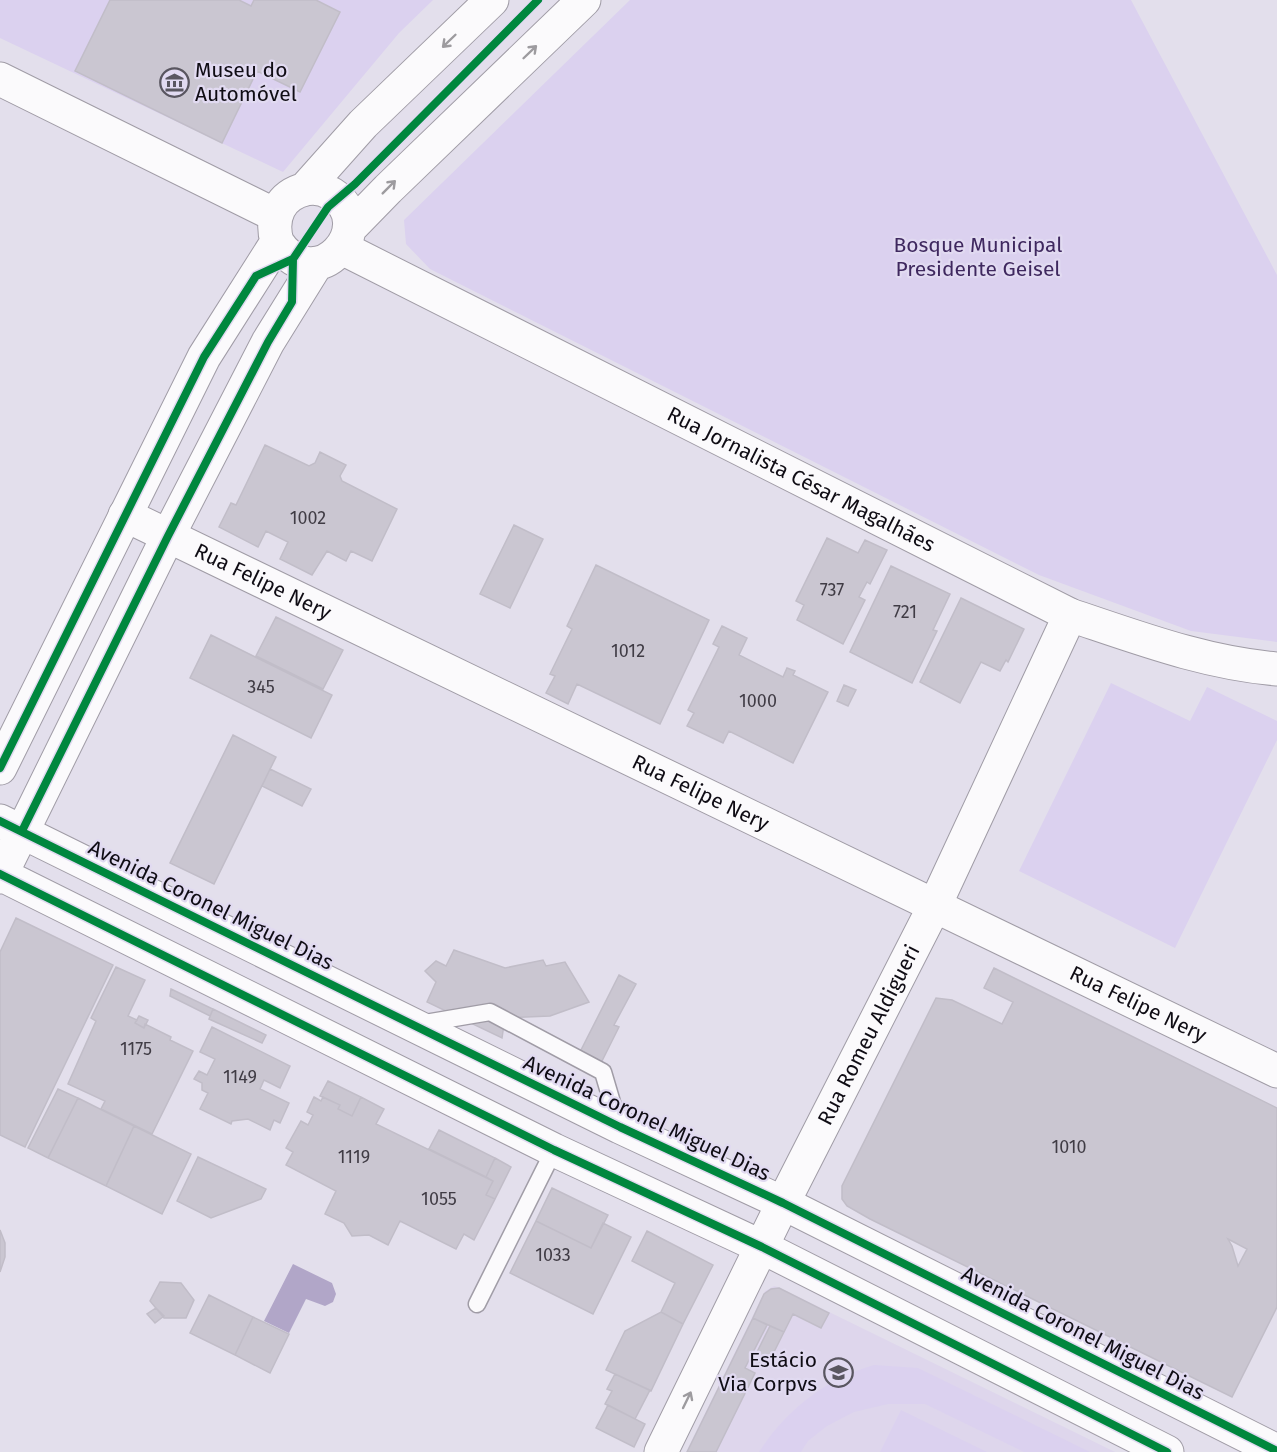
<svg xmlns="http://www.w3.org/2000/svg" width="1277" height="1452" font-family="'Fira Sans',sans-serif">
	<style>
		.built { fill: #ded6ec }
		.green { fill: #dbd1ef }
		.water { fill: #b1a6c8 }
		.building { fill: #cac6d1; stroke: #c1bdc8; stroke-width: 1.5; fill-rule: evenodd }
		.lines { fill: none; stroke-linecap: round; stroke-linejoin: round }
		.service-casing { stroke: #a09ca6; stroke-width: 19 }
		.minor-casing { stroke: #a09ca6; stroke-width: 35 }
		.secondary-casing { stroke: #a09ca6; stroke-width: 35 }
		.service { stroke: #fbfafc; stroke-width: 16 }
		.minor { stroke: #fbfafc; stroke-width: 33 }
		.secondary { stroke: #fbfafc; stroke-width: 33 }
		.cycleway-casing { stroke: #e1daf1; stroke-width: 11 }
		.cycleway { stroke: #00873e; stroke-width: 8 }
		.oneway { stroke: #9d9b9f }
		.labels { text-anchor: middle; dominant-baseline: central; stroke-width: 4.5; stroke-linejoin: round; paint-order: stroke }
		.number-label { font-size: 18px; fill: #403c45 }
		.poi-label { font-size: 21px; fill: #0f0c14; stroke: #e1daf1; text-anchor: start }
		.park-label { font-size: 21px; fill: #3f285f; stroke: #e1daf1 }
		.street-label { font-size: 21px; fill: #0f0c14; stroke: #e1daf1 }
	</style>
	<rect width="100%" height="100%" fill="#e3dfec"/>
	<path class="built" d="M 774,1286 L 778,1287 L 1115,1452 L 686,1452 L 765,1291 Z"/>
	<path class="green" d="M 0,0 L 433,0 L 399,33 L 283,172 L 0,38 Z
		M 630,0 L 1131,0 L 1277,275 L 1277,642 L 1191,631 L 1039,575 L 430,269 L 406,244 L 404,220 Z
		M 1111,683 L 1190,721 L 1207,687 L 1277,721 L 1277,740 L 1175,948 L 1019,871 Z
		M 874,1365 L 918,1368 L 1090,1452 L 1024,1452 L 925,1404 L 888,1404 L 854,1412 L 827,1426 L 808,1441 L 801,1452 L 759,1452 C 786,1410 826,1379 874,1365 Z
		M 901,1410 L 987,1452 L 880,1452 Z"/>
	<path class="water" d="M 293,1264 L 332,1283 L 336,1294 L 333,1302 L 325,1306 L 306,1299 L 289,1333 L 264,1321 Z"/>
	<path class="building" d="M 110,0 L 239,0 L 251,6 L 254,0 L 316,0 L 340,12 L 300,92 L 257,71 L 222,143 L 75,71 Z
		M 265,445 L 309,466 L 315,463 L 320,452 L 346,465 L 340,476 L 342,481 L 397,509 L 372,561 L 351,551 L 346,561 L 327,551 L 312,575 L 280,559 L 288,542 L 266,531 L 258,547 L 219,527 L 231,503 L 236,505 Z
		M 514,525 L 543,539 L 510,608 L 480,594 Z
		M 827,538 L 858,553 L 865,540 L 887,550 L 870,584 L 867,582 L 859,597 L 865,600 L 843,644 L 797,620 L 804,605 L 796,601 Z
		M 596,565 L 709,620 L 660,724 L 577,684 L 568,704 L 546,693 L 555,676 L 550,674 L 572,629 L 567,626 Z
		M 891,566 L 950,594 L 933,630 L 937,631 L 912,683 L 850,652 Z
		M 961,598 L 1024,629 L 1008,662 L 1006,660 L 1000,671 L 981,662 L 960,703 L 920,682 Z
		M 276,617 L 343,650 L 323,689 L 256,656 Z
		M 722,626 L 747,638 L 739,655 L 783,677 L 787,668 L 795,671 L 793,675 L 828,692 L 793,763 L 729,731 L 723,743 L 687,726 L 694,713 L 688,710 L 719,647 L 713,644 Z
		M 211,635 L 332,695 L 311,738 L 190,678 Z
		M 844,685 L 856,690 L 848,706 L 837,701 Z
		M 233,735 L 276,757 L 214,884 L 170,863 Z
		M 270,769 L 311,789 L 302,806 L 262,786 Z
		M 16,918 L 113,965 L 25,1147 L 0,1135 L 0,952 Z
		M 454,950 L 505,968 L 543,960 L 546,966 L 565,962 L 589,1002 L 550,1016 L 505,1018 L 502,1038 L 427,1002 L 436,982 L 425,971 L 436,961 L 446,966 Z
		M 116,967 L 145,980 L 128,1016 L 137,1020 L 135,1023 L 144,1028 L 145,1024 L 171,1037 L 170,1040 L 193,1051 L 152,1134 L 101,1109 L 105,1101 L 68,1084 L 96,1021 L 91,1018 Z
		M 994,968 L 1277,1108 L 1277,1307 L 1232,1397 L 870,1219 L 847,1206 L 842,1199 L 842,1186 L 936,998 L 952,1000 L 1002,1024 L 1013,1002 L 984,988 ZM 1228,1239 L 1247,1249 L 1238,1266 L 1232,1246 Z
		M 619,975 L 636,984 L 614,1025 L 619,1027 L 600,1065 L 579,1054 Z
		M 171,989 L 213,1009 L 210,1016 L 170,996 Z
		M 213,1009 L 266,1035 L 262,1043 L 209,1019 Z
		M 139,1016 L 148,1020 L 144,1028 L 135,1023 Z
		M 212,1027 L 290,1066 L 280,1088 L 264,1080 L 260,1089 L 289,1103 L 280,1123 L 274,1120 L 270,1130 L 248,1119 L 232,1121 L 231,1124 L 200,1109 L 208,1093 L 202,1090 L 202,1083 L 194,1079 L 199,1071 L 207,1075 L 215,1059 L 200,1052 Z
		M 328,1081 L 361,1097 L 352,1116 L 338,1109 L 340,1105 L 320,1096 Z
		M 58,1089 L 78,1098 L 48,1158 L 28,1148 Z
		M 314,1097 L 321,1101 L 323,1097 L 340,1105 L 338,1109 L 352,1116 L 361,1097 L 384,1109 L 376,1124 L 493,1181 L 486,1195 L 495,1199 L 474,1240 L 464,1234 L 456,1249 L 400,1221 L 388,1245 L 369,1235 L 352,1236 L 344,1223 L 325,1214 L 336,1191 L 286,1165 L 293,1152 L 286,1148 L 301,1121 L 308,1125 L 313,1115 L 307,1112 Z
		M 78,1098 L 134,1126 L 106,1186 L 48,1158 Z
		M 134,1126 L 191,1154 L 162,1214 L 106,1186 Z
		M 439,1130 L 495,1158 L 486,1177 L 429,1149 Z
		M 198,1157 L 266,1189 L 261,1199 L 211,1218 L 177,1201 Z
		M 495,1158 L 511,1167 L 495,1199 L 486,1195 L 493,1181 L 486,1177 Z
		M 552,1188 L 608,1215 L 591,1248 L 536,1221 Z
		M 536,1221 L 591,1248 L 603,1223 L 631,1237 L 593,1314 L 510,1273 Z
		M 0,1230 L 5,1243 L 5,1257 L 0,1272 Z
		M 647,1231 L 713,1265 L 683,1324 L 661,1312 L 675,1283 L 632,1261 Z
		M 160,1282 L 181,1283 L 194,1300 L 186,1318 L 164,1318 L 150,1301 Z
		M 779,1288 L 829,1313 L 821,1328 L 793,1314 L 784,1332 L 753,1318 L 764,1294 L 771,1289 Z
		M 209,1295 L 253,1317 L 235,1355 L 190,1333 Z
		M 156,1308 L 164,1316 L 155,1323 L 147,1314 Z
		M 661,1312 L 683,1324 L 651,1391 L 606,1370 L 625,1331 Z
		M 253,1317 L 289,1334 L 270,1373 L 235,1355 Z
		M 753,1318 L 767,1325 L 745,1368 L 755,1373 L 716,1452 L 687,1452 Z
		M 770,1326 L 784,1332 L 766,1368 L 752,1362 Z
		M 615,1374 L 650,1390 L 635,1419 L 605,1404 L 612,1391 L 607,1389 Z
		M 608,1405 L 645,1424 L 634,1447 L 596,1428 Z"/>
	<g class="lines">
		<defs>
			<path id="service" d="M 419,1024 L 490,1012 L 603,1072 L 619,1126
				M 477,1304 L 554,1150"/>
			<g id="minor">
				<path d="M 0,79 L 275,215"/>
				<path id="s1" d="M 342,248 L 1070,615 C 1139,638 1205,663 1277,669"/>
				<path id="s2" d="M 125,515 L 1277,1071"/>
				<path id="s3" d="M 661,1452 L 783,1203 L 935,905 L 1070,615"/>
			</g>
			<path id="secondary" d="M 305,189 L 363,124 L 492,0
				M 349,229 L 388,189 L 584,0
				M 0,768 L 204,357 L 277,242 C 270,217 280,195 306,189 C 315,187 324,189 332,194 C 381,225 316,301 277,242
				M 0,821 L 620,1127 L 783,1203 L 1277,1451
				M 0,874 L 554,1150 L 762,1247 L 1167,1452
				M 0,877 L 168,536 L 268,342 L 317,263"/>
		</defs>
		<use href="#service" class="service-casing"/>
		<use href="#minor" class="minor-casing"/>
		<use href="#secondary" class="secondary-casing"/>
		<use href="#service" class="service"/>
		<use href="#minor" class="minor"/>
		<use href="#secondary" class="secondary"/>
		<defs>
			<path id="cycleway" d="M 0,768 L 204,357 L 256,276 L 293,259
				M 0,821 L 620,1127 L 783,1203 L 1277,1451
				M 22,831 L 168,536 L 268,342 L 292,302 L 293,259 L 328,207 L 355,184 L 538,0
				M 0,874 L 554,1150 L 762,1247 L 1167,1452"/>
		</defs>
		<use href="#cycleway" class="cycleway-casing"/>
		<use href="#cycleway" class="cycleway"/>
	</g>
	<defs><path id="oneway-shaft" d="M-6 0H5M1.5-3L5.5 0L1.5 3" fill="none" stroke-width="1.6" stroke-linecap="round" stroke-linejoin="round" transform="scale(1.5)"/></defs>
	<g class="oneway">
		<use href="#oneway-shaft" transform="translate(449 41) rotate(136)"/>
		<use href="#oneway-shaft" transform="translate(530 52) rotate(-44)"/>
		<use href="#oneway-shaft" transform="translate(389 187) rotate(-45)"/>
		<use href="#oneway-shaft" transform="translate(687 1400) rotate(-64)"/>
	</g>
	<defs>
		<symbol id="museum-ring" viewBox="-11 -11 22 22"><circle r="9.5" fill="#e1daf1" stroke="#595660" stroke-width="1.5"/><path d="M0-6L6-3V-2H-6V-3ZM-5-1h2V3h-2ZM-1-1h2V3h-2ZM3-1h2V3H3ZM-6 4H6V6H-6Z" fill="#595660"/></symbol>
		<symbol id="university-ring" viewBox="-11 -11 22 22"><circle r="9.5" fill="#e1daf1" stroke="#595660" stroke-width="1.5"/><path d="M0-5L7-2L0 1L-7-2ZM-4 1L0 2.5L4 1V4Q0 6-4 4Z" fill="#595660"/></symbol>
	</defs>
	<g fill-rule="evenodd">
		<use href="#museum-ring" x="158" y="66" width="33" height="33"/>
		<use href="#university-ring" x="822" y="1356" width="33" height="33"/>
	</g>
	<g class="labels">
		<g class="number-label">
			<text x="308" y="518">1002</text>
			<text x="832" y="590">737</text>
			<text x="905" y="612">721</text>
			<text x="628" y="651">1012</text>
			<text x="261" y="687">345</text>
			<text x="758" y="701">1000</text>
			<text x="136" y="1049">1175</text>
			<text x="240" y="1077">1149</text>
			<text x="1069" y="1147">1010</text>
			<text x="354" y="1157">1119</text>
			<text x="439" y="1199">1055</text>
			<text x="553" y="1255">1033</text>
		</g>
		<g class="poi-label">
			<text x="195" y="70">Museu do<tspan x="195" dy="24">Automóvel</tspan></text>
			<text x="817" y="1360" text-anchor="end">Estácio<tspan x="817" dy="24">Via Corpvs</tspan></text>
		</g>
		<g class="park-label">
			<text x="978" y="245">Bosque Municipal<tspan x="978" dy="24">Presidente Geisel</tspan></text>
		</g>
		<g class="street-label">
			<text stroke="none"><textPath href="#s1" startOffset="514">Rua Jornalista César Magalhães</textPath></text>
			<text stroke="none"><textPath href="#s2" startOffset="153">Rua Felipe Nery</textPath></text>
			<text stroke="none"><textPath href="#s2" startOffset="639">Rua Felipe Nery</textPath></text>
			<text transform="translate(211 905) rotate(26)">Avenida Coronel Miguel Dias</text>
			<text stroke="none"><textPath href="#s2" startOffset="1125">Rua Felipe Nery</textPath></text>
			<text stroke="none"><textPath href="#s3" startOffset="466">Rua Romeu Aldigueri</textPath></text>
			<text transform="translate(647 1118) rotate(25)">Avenida Coronel Miguel Dias</text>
			<text transform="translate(1083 1333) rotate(27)">Avenida Coronel Miguel Dias</text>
		</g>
	</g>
</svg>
